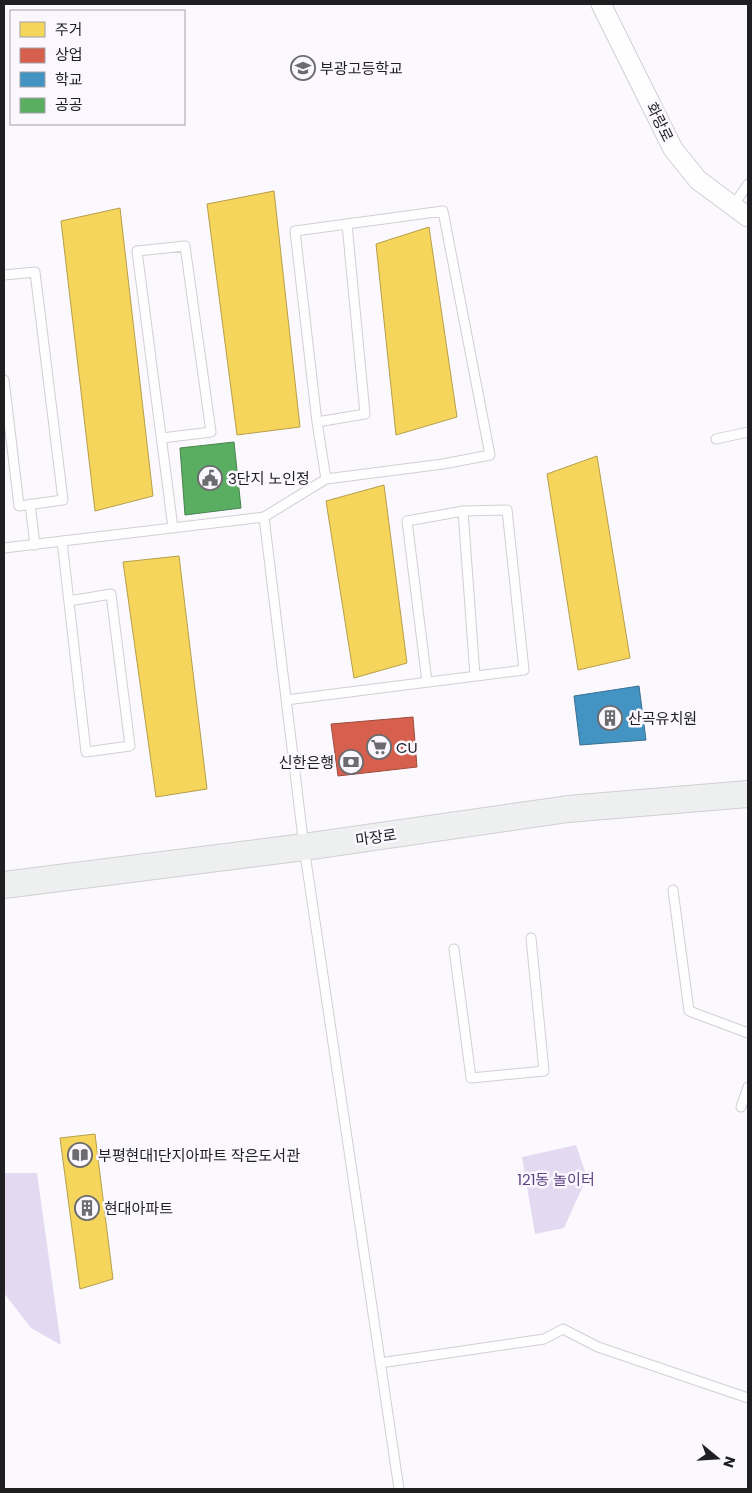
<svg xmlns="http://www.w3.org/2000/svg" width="752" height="1493" font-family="Poppins,'Noto Sans KR',sans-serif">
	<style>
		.green { fill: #e3daf1 }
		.homes { fill: #f6d55c; stroke: #b69e4a }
		.shops { fill: #d6604d; stroke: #9f4c40 }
		.schools { fill: #4393c3; stroke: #387092 }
		.public { fill: #5aae61; stroke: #48834e }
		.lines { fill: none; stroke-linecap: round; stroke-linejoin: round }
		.lane-casing { stroke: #d1cfd3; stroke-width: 11 }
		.street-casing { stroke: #d1cfd3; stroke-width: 21 }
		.secondary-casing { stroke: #d1cfd3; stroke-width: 28 }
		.lane { stroke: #fefeff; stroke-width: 9 }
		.street { stroke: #fefeff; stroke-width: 19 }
		.secondary { stroke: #edf0ef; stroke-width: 26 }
		.labels { text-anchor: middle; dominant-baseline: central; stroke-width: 5; stroke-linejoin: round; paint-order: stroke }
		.poi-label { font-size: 15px; fill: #1f1e21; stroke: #faf7ff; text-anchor: start }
		.street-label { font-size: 15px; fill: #1f1e21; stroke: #faf7ff }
		.park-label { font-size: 15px; fill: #5e4281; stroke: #faf7ff }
	</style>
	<rect width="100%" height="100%" fill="#fbf9fd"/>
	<path class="green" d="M 576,1145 L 587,1177 L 564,1228 L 535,1234 L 522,1157 Z
		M 4,1173 L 37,1173 L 61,1345 L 31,1328 L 4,1293 Z"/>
	<path class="homes" d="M 274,191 L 300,427 L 237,435 L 207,204 Z
		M 120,208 L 153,496 L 95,511 L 61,221 Z
		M 429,227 L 457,417 L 396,435 L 376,244 Z
		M 597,456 L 630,658 L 578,670 L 547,474 Z
		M 384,485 L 407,663 L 354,678 L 326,501 Z
		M 179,556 L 207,789 L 156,797 L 123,562 Z
		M 95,1134 L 113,1279 L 80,1289 L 60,1138 Z"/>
	<path class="shops" d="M 413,717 L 417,767 L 338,776 L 331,724 Z"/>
	<path class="schools" d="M 639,686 L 646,740 L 580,745 L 574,696 Z"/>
	<path class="public" d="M 234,442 L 241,508 L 185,515 L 180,448 Z"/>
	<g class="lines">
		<defs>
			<path id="lane" d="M 733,206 L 748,184
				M 4,275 L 35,272 L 63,500 L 19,506 L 4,380
				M 317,422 L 326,479
				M 162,438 L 211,432 L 185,246 L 137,251 L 173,528
				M 716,439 L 748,432
				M 30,504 L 35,545
				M 463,511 L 475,676
				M 264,517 L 326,479 L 443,464 L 490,455 L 443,211 L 295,231 L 317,422 L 365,414 L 347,224
				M 62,541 L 86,752 L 130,746 L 111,594 L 69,601
				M 4,548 L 264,517 L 304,847 L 399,1489
				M 286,700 L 524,670 L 507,510 L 463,511 L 407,521 L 427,682
				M 673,890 L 689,1011 L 748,1033
				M 454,949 L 471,1078 L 544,1071 L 531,938
				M 741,1107 L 748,1087
				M 380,1363 L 544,1339 L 563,1329 L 598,1347 L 748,1398"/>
			<path id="street" d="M 601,4 L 673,149 L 698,180 L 748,217"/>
			<path id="secondary" d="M 4,885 L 304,847 L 568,809 L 748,794"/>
		</defs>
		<use href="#lane" class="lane-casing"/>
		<use href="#street" class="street-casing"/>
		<use href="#secondary" class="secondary-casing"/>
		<use href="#lane" class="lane"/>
		<use href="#street" class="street"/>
		<use href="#secondary" class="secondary"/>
	</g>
	<defs>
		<symbol id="school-ring" viewBox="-11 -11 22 22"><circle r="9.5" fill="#faf7ff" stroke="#6c6b6e" stroke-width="1.5"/><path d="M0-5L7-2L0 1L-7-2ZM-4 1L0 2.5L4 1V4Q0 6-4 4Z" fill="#6c6b6e"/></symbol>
		<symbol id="civic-ring" viewBox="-11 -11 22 22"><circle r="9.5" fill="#faf7ff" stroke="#6c6b6e" stroke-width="1.5"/><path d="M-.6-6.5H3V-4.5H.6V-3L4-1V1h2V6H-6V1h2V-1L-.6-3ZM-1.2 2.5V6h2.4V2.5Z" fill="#6c6b6e"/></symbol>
		<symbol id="building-ring" viewBox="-11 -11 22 22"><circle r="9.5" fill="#faf7ff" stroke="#6c6b6e" stroke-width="1.5"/><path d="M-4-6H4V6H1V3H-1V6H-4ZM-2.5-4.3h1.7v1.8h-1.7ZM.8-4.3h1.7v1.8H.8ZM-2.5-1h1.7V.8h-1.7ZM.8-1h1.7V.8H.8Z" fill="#6c6b6e"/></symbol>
		<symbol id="supermarket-ring" viewBox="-11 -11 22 22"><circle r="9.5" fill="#faf7ff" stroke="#6c6b6e" stroke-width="1.5"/><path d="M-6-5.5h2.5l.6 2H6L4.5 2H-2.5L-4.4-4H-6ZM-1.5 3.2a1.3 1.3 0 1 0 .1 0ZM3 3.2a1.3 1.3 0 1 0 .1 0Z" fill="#6c6b6e"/></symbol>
		<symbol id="bank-ring" viewBox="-11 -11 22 22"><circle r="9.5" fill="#faf7ff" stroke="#6c6b6e" stroke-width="1.5"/><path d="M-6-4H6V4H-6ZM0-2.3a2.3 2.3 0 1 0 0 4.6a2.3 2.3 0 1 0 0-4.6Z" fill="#6c6b6e"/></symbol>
		<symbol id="library-ring" viewBox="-11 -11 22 22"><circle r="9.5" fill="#faf7ff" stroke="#6c6b6e" stroke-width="1.5"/><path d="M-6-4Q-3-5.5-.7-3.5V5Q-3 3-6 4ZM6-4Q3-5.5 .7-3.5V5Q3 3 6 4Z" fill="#6c6b6e"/></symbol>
	</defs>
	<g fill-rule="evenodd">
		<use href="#school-ring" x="289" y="54" width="28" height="28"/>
		<use href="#civic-ring" x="196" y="464" width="28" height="28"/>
		<use href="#building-ring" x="596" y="704" width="28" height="28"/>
		<use href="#supermarket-ring" x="365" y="733" width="28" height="28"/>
		<use href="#bank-ring" x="337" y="748" width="28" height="28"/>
		<use href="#library-ring" x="66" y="1141" width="28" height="28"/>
		<use href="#building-ring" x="73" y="1194" width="28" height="28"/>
	</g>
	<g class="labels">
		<g class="poi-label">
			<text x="320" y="68">부광고등학교</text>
			<text x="228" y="478">3단지 노인정</text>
			<text x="628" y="718">산곡유치원</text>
			<text x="396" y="747">CU</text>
			<text x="334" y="762" text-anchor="end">신한은행</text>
			<text x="98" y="1155">부평현대1단지아파트 작은도서관</text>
			<text x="104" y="1208">현대아파트</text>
		</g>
		<g class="street-label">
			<text transform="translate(660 122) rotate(64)">화랑로</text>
			<text transform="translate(376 837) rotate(-8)">마장로</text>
		</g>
		<g class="park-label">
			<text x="556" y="1179">121동 놀이터</text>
		</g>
	</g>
	<rect width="752" height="1493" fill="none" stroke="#1f1e21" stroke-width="10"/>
	<rect x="10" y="10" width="175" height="115" fill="#faf7ff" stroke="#a2a0a6"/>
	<rect x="20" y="22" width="25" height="15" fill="#f6d55c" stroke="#a2a0a6"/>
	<text x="55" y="35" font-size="15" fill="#1f1e21">주거</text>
	<rect x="20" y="48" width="25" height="15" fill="#d6604d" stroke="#a2a0a6"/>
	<text x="55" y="60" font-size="15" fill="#1f1e21">상업</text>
	<rect x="20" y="72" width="25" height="15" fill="#4393c3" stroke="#a2a0a6"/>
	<text x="55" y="85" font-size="15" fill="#1f1e21">학교</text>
	<rect x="20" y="98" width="25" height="15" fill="#5aae61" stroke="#a2a0a6"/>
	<text x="55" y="110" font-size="15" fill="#1f1e21">공공</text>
	<g transform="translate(717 1458) rotate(108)" stroke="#faf7ff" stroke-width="4" paint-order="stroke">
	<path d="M0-4L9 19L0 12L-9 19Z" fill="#1f1e21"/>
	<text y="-8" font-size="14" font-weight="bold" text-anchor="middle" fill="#1f1e21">N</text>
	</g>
</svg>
